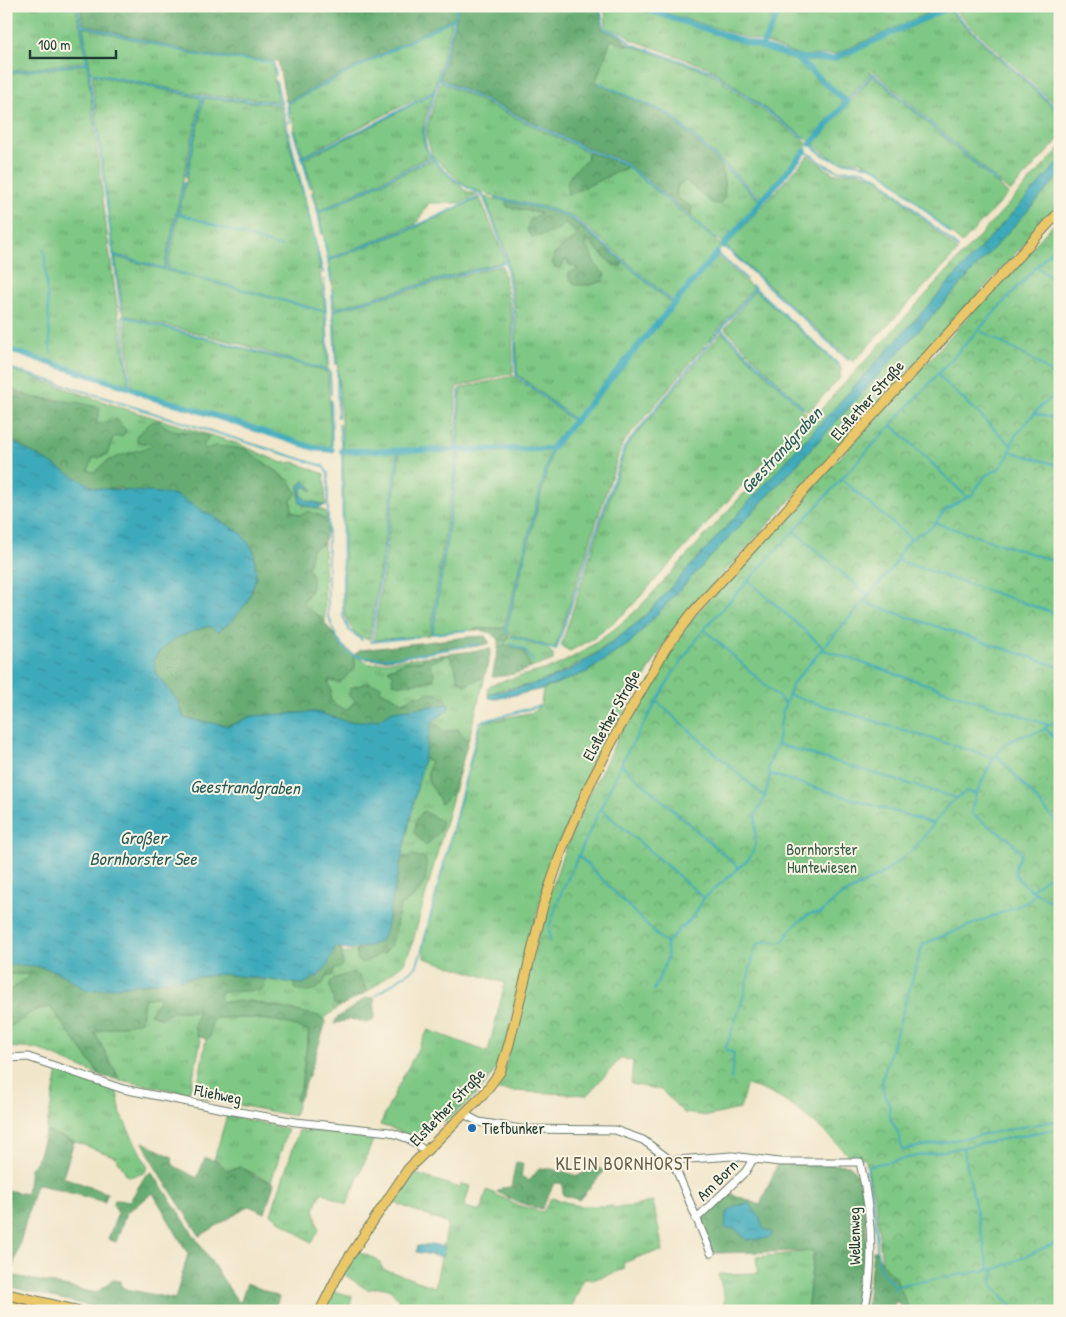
<svg xmlns="http://www.w3.org/2000/svg" width="1066" height="1317" font-family="'Patrick Hand',sans-serif">
	<style>
		.grass { fill: url(#grass-tufts); stroke: #4e825c }
		.forest { fill: url(#forest-crowns); stroke: #427453; fill-rule: evenodd }
		.park { fill: url(#park-crowns); stroke: #4e825c }
		.water { fill: url(#water-ripples); stroke: #2e7478 }
		.lines { fill: none; stroke-linecap: round; stroke-linejoin: round }
		.stream { stroke: #3daabb; stroke-width: 2 }
		.canal { stroke: #3daabb; stroke-width: 6 }
		.minor-casing { stroke: #687868; stroke-width: 9 }
		.major-casing { stroke: #687868; stroke-width: 11 }
		.highway-casing { stroke: #687868; stroke-width: 12 }
		.minor { stroke: #fff; stroke-width: 7 }
		.major { stroke: #eac769; stroke-width: 9 }
		.highway { stroke: #eac769; stroke-width: 10 }
		.poi-dot { fill: #1f6fb2; stroke: #fcf5e5; stroke-width: 2 }
		.labels { text-anchor: middle; dominant-baseline: central; stroke-width: 4; stroke-linejoin: round; paint-order: stroke }
		.street-label { font-size: 16px; fill: #1f3d34; stroke: #fcf5e5 }
		.park-label { font-size: 16px; fill: #376048; stroke: #fcf5e5 }
		.poi-label { font-size: 16px; fill: #1f3d34; stroke: #fcf5e5; text-anchor: start }
		.water-label { font-size: 18px; font-style: italic; fill: #285e5c; stroke: #fcf5e5 }
		.neighbourhood-label { font-size: 18px; letter-spacing: 1px; fill: #636048; stroke: #fcf5e5 }
	</style>
	<defs>
		<pattern id="grass-tufts" width="24" height="20" patternUnits="userSpaceOnUse" patternTransform="scale(1.25)"><rect width="24" height="20" fill="#7ec784"/><path d="M3 7l-1-3M5 7V3M7 7l1-3M15 17l-1-3M17 17v-4M19 17l1-3" fill="none" stroke="#67a36d"/></pattern>
		<pattern id="forest-crowns" width="20" height="18" patternUnits="userSpaceOnUse" patternTransform="scale(1.25)"><rect width="20" height="18" fill="#66ac72"/><path d="M2 6a3 3 0 1 1 6 0M12 15a3 3 0 1 1 6 0" fill="none" stroke="#538d5e"/></pattern>
		<pattern id="park-crowns" width="20" height="18" patternUnits="userSpaceOnUse" patternTransform="scale(1.25)"><rect width="20" height="18" fill="#7ec784"/><path d="M2 6a3 3 0 1 1 6 0M12 15a3 3 0 1 1 6 0" fill="none" stroke="#67a36d"/></pattern>
		<pattern id="water-ripples" width="26" height="14" patternUnits="userSpaceOnUse" patternTransform="scale(1.25)"><rect width="26" height="14" fill="#3daabb"/><path d="M2 4q2-2 4 0t4 0M15 11q2-2 4 0t4 0" fill="none" stroke="#338c99"/></pattern>
	</defs>
	<rect width="100%" height="100%" fill="#fcf5e5"/>
	<filter id="ink" filterUnits="userSpaceOnUse"><feTurbulence type="fractalNoise" baseFrequency=".02" numOctaves="2"/><feDisplacementMap in="SourceGraphic" scale="10" xChannelSelector="R" yChannelSelector="G"/><feConvolveMatrix kernelMatrix="1 2 1 2 8 2 1 2 1" color-interpolation-filters="sRGB"/></filter>
	<filter id="wash" filterUnits="userSpaceOnUse"><feTurbulence type="fractalNoise" baseFrequency=".0096" numOctaves="4" result="noise"/><feDisplacementMap in="SourceGraphic" scale="20" xChannelSelector="R" yChannelSelector="G"/><feGaussianBlur stdDeviation="1.12" result="paint"/><feColorMatrix in="noise" values="0 0 0 0 0 0 0 0 0 0 0 0 0 0 0 0 0 1.4 0 .05"/><feComposite in="paint" operator="in"/></filter>
	<g filter="url(#wash)">
		<rect width="100%" height="100%" fill="#f1e6ca"/>
		<path class="grass" d="M 6,6 L 76,6 L 87,61 L 6,72 Z
			M 605,6 L 628,6 L 793,59 L 842,100 L 842,105 L 811,142 L 710,68 L 630,39 L 623,32 L 606,28 Z
			M 643,6 L 780,6 L 762,42 Z
			M 785,6 L 924,6 L 928,13 L 836,54 L 799,56 L 766,43 Z
			M 957,6 L 1056,6 L 1060,10 L 1060,109 L 952,8 Z
			M 948,10 L 1060,114 L 1060,138 L 1010,192 L 873,70 L 847,99 L 800,62 L 836,59 Z
			M 452,20 L 434,90 L 303,156 L 288,104 Z
			M 83,27 L 204,57 L 272,62 L 278,101 L 204,95 L 91,73 Z
			M 611,39 L 709,72 L 809,144 L 762,198 L 670,114 L 596,81 Z
			M 87,64 L 109,250 L 129,386 L 6,347 L 6,74 Z
			M 92,75 L 201,98 L 164,268 L 113,254 Z
			M 873,75 L 1008,194 L 962,243 L 881,171 L 860,161 L 836,161 L 814,145 Z
			M 440,82 L 588,152 L 587,160 L 571,175 L 569,195 L 627,167 L 722,246 L 674,302 L 576,218 L 552,209 L 497,197 L 468,188 L 432,156 L 426,133 Z
			M 433,93 C 427,115 415,136 430,156 L 319,211 L 304,159 L 379,123 Z
			M 204,98 L 279,105 L 317,248 L 325,311 L 167,269 Z
			M 1060,148 L 1060,161 L 642,619 C 610,644 579,667 540,682 C 524,688 502,686 488,695 L 488,688 C 495,680 538,673 553,667 C 585,653 612,632 638,609 Z
			M 808,156 L 834,174 L 858,172 L 877,178 L 958,251 L 853,362 L 726,246 Z
			M 432,160 L 466,191 L 478,195 L 461,203 L 429,203 L 416,224 L 328,259 L 319,213 Z
			M 722,166 L 760,201 L 723,244 L 691,217 L 691,207 L 676,197 L 678,185 L 686,181 L 712,203 L 725,189 Z
			M 1060,175 L 1060,205 L 689,611 L 668,637 L 599,756 L 561,840 L 542,892 L 505,1046 C 491,1087 476,1094 445,1122 L 431,1115 L 417,1140 L 391,1128 L 380,1125 L 396,1090 L 428,1030 L 488,1052 L 505,983 L 424,958 L 423,946 L 480,726 L 484,722 L 534,712 L 541,704 L 543,689 L 587,672 L 630,643 L 792,470 Z
			M 485,197 L 505,201 L 508,207 L 541,213 L 556,231 L 566,223 L 578,235 L 553,255 L 561,268 L 565,260 L 579,269 L 569,273 L 569,278 L 594,265 L 590,251 L 585,246 L 586,239 L 614,266 L 621,266 L 623,262 L 672,304 L 574,419 L 517,374 L 516,315 L 506,251 Z
			M 480,198 L 503,254 L 504,261 L 335,308 L 329,261 L 417,227 Z
			M 717,256 L 753,288 L 622,444 L 555,648 L 509,634 L 507,628 L 552,451 Z
			M 115,257 L 325,312 L 328,371 L 241,344 L 124,315 Z
			M 502,265 L 512,318 L 513,373 L 456,387 L 455,448 L 343,449 L 334,311 Z
			M 755,290 L 841,368 L 840,378 L 808,412 L 725,329 Z
			M 125,317 L 328,372 L 331,444 L 329,448 L 314,446 L 178,402 L 149,395 L 132,386 Z
			M 722,332 L 807,414 L 627,611 L 594,638 L 570,651 L 561,646 L 626,447 Z
			M 6,368 L 116,406 L 236,443 L 282,463 L 294,462 L 324,474 L 326,505 L 305,500 L 301,494 L 303,485 L 311,491 L 311,486 L 299,485 L 299,500 L 303,505 L 325,511 L 328,524 L 321,516 L 300,515 L 292,511 L 291,501 L 278,472 L 262,461 L 216,446 L 206,449 L 202,445 L 208,437 C 194,431 180,434 165,427 L 150,443 L 153,446 L 111,460 L 96,472 L 87,471 L 93,458 L 107,455 L 113,437 L 57,399 L 32,398 L 6,385 Z
			M 514,376 L 573,421 L 551,447 L 458,448 L 461,388 Z
			M 457,451 L 430,635 L 374,640 L 400,452 Z
			M 550,451 L 504,628 L 433,633 L 460,452 Z
			M 398,452 L 369,639 C 355,638 350,627 345,615 L 343,454 Z
			M 324,543 L 325,623 L 320,617 L 302,605 L 312,588 L 308,569 L 312,549 Z
			M 509,636 L 547,648 L 553,654 L 553,660 L 531,668 L 524,651 L 505,644 L 498,649 L 498,640 L 507,641 Z
			M 449,654 L 455,666 L 458,680 L 466,685 L 485,676 L 468,741 L 458,729 L 444,732 L 436,723 L 432,722 L 449,709 L 446,698 L 417,696 L 403,702 L 380,691 L 355,701 L 347,710 L 337,707 L 330,699 L 331,690 L 328,681 L 341,682 L 354,655 L 370,664 L 423,657 L 424,661 L 405,662 L 389,669 L 414,683 L 424,682 L 428,664 Z
			M 423,759 L 431,761 C 423,787 432,782 441,803 L 451,793 L 458,771 L 459,774 L 411,948 L 403,964 L 367,992 L 364,984 L 353,972 L 334,979 L 334,1004 L 341,1006 L 323,1019 L 318,1016 L 250,1001 L 221,1002 L 220,992 L 262,990 L 267,979 L 293,983 L 296,989 L 322,985 L 326,977 L 342,958 L 341,949 L 344,954 L 356,950 L 358,961 L 384,953 L 392,945 L 400,906 C 417,896 422,892 426,872 L 405,856 L 401,858 Z
			M 6,974 L 33,974 L 6,993 Z
			M 162,997 L 151,1014 L 161,1018 L 175,1011 L 198,1011 L 197,1036 L 201,1041 L 190,1090 L 187,1093 L 120,1080 L 94,1032 L 103,1029 L 145,998 Z
			M 50,1007 L 101,1076 L 38,1049 L 6,1047 L 6,1029 L 33,1011 Z
			M 214,1018 C 251,1018 275,1017 309,1030 L 301,1087 L 295,1100 L 298,1102 L 294,1116 L 203,1098 L 197,1089 L 206,1039 L 210,1037 L 211,1026 Z
			M 58,1071 L 117,1091 L 121,1115 L 148,1168 L 144,1173 L 128,1177 L 116,1157 L 46,1131 Z
			M 227,1115 L 288,1129 L 271,1182 L 240,1167 L 228,1171 L 214,1160 Z
			M 299,1130 L 375,1135 L 347,1205 L 322,1192 L 314,1209 L 319,1230 L 312,1243 L 271,1214 Z
			M 410,1172 L 460,1188 L 461,1184 L 470,1186 L 464,1207 L 481,1211 L 487,1190 L 517,1205 L 543,1212 L 551,1198 L 580,1206 L 612,1206 L 615,1208 L 635,1206 L 653,1201 L 663,1251 L 650,1253 L 623,1263 L 625,1269 L 592,1280 L 584,1278 L 570,1311 L 401,1311 C 398,1291 388,1283 368,1290 L 342,1273 L 356,1251 L 377,1259 L 383,1269 L 435,1287 L 448,1224 L 390,1201 Z
			M 814,1251 L 807,1311 L 724,1311 L 724,1295 L 718,1274 L 758,1273 L 756,1257 Z
			M 332,1291 L 352,1296 L 349,1311 L 324,1311 Z"/>
		<path class="forest" d="M 80,6 L 599,6 L 603,30 L 620,35 L 629,46 L 611,40 L 596,80 L 598,84 L 668,115 L 722,166 L 725,197 L 720,204 L 712,203 L 686,181 L 678,185 L 676,197 L 691,207 L 691,217 L 624,161 L 588,148 L 440,78 L 457,16 L 286,102 L 278,61 L 203,55 L 83,24 Z
			M 588,152 L 623,164 L 627,167 L 568,195 C 565,175 573,172 587,160 Z
			M 505,201 L 552,211 L 573,220 L 623,262 L 621,266 L 615,266 L 586,239 L 585,246 C 595,257 590,262 605,274 L 603,281 L 591,285 L 575,285 L 569,278 L 569,273 L 579,269 L 568,264 L 568,260 L 565,260 L 561,268 L 554,267 C 547,252 568,244 578,235 L 566,223 L 556,231 L 533,238 L 528,233 C 527,221 531,220 540,213 L 508,207 Z
			M 6,385 C 32,407 71,395 100,409 L 96,424 L 117,419 L 126,431 L 122,436 L 113,437 L 107,455 L 93,458 L 88,471 L 96,472 C 106,456 135,452 153,446 L 150,443 L 137,442 L 137,435 L 153,421 L 160,421 C 173,437 192,429 209,437 L 202,445 L 206,449 L 216,446 L 245,449 L 290,481 L 297,493 L 291,501 L 292,511 L 300,515 L 309,511 L 321,516 L 328,524 L 324,543 L 312,549 L 308,569 C 318,583 309,591 302,604 L 320,617 L 342,645 L 354,655 L 361,650 L 468,637 L 485,636 L 490,643 C 471,649 461,646 443,649 C 420,653 375,667 355,655 L 355,667 L 341,682 L 328,681 L 331,690 L 330,699 L 337,707 L 347,710 L 355,701 L 350,696 L 350,688 L 367,683 L 381,686 L 380,691 L 403,702 L 417,695 L 422,697 L 426,693 L 440,694 L 449,704 L 393,711 L 378,720 L 349,722 L 316,712 L 252,716 L 229,726 L 184,718 L 179,702 L 156,674 L 154,659 L 160,650 L 179,636 L 209,626 L 248,601 L 256,577 L 254,551 L 120,488 L 95,489 L 6,438 Z
			M 504,628 L 509,636 L 507,641 L 498,640 L 491,633 L 474,629 Z
			M 505,644 L 524,651 L 531,668 L 514,674 L 492,677 L 498,649 Z
			M 491,649 L 485,676 L 466,685 L 458,680 L 455,666 L 448,654 L 429,664 L 434,671 L 434,680 L 401,685 L 393,683 L 392,678 L 394,674 L 388,670 L 406,662 L 423,661 L 423,657 Z
			M 432,722 L 436,723 L 444,732 L 458,729 L 468,741 L 459,774 L 458,772 L 451,794 L 441,804 C 433,782 423,787 431,761 L 423,759 Z
			M 424,811 L 442,822 L 440,831 L 426,846 L 414,833 L 417,818 Z
			M 413,855 L 425,858 C 432,880 417,896 400,906 L 392,945 L 384,953 L 379,953 L 376,957 L 362,963 L 358,961 L 356,950 L 360,950 L 385,932 L 401,858 Z
			M 335,947 L 341,949 L 343,964 L 340,968 L 334,969 L 333,975 L 326,977 C 320,991 311,993 296,989 L 293,983 L 303,984 Z
			M 6,965 C 45,965 55,967 86,991 L 222,974 L 267,979 L 262,990 L 220,992 L 221,1002 L 250,1001 L 318,1016 L 326,1021 C 318,1048 310,1076 298,1102 L 295,1100 L 301,1087 L 309,1031 C 275,1017 251,1018 214,1018 L 211,1026 L 210,1037 L 206,1039 L 197,1036 L 194,1026 L 198,1011 L 175,1011 L 161,1018 L 150,1014 L 161,997 L 145,998 L 140,1022 L 94,1032 L 120,1080 L 101,1076 L 50,1007 L 33,1011 L 6,1029 L 6,993 L 32,974 L 6,974 Z
			M 353,972 L 359,976 L 367,992 L 341,1006 L 334,1004 L 329,984 L 334,979 Z
			M 366,998 L 374,998 L 375,1017 L 369,1023 L 350,1019 L 334,1024 L 337,1018 Z
			M 46,1131 L 74,1141 L 63,1177 L 107,1193 L 105,1202 L 36,1184 L 11,1275 L 96,1293 L 113,1280 L 120,1281 L 121,1286 L 126,1289 L 175,1299 L 188,1254 L 153,1193 L 126,1213 L 116,1242 L 108,1239 L 118,1213 L 113,1204 L 115,1200 L 130,1201 L 145,1176 L 152,1172 L 238,1302 L 241,1301 L 247,1283 L 279,1297 L 275,1309 L 280,1311 L 110,1311 L 6,1286 L 6,1190 L 27,1194 L 30,1168 L 37,1161 Z
			M 143,1142 L 172,1157 L 173,1165 L 197,1178 L 205,1158 L 218,1161 L 228,1171 L 240,1167 L 257,1177 L 274,1183 L 265,1213 L 249,1206 L 200,1236 L 157,1170 Z
			M 516,1162 L 523,1164 L 521,1176 L 529,1181 L 539,1169 L 552,1169 L 578,1176 L 593,1166 L 604,1171 L 579,1200 L 563,1195 L 562,1183 L 554,1183 L 542,1209 L 517,1202 L 497,1192 L 502,1188 L 511,1187 Z
			M 778,1163 L 849,1165 C 872,1180 868,1285 862,1311 L 807,1311 L 814,1251 L 713,1253 L 699,1220 L 727,1192 L 760,1205 ZM 749,1203 L 760,1218 L 763,1228 L 755,1239 L 747,1240 L 735,1229 L 736,1206 Z
			M 873,1251 L 876,1251 L 882,1264 L 896,1278 L 910,1311 L 903,1311 L 896,1300 L 893,1311 L 866,1311 Z"/>
		<path class="park" d="M 1060,217 L 1060,1311 L 910,1311 L 896,1278 L 882,1264 L 876,1204 L 865,1158 L 851,1159 C 827,1131 783,1092 746,1085 L 740,1109 L 708,1116 L 684,1113 L 661,1090 L 631,1084 L 633,1061 L 621,1058 L 587,1095 L 494,1090 L 504,1072 L 545,909 L 562,857 L 582,810 L 620,733 L 681,631 Z"/>
		<path class="water" d="M 1060,161 L 1060,175 L 792,470 L 630,643 L 587,672 L 543,689 L 496,699 L 489,698 L 488,695 L 492,693 C 507,690 522,687 537,683 C 577,672 610,644 642,619 Z
			M 6,438 L 95,488 L 174,494 L 240,532 L 254,551 L 256,577 L 248,601 L 233,620 L 218,632 L 209,626 C 187,633 167,639 154,659 L 156,674 L 179,702 L 184,718 L 229,726 L 252,716 L 316,712 L 349,722 L 378,720 L 393,711 L 449,704 L 449,709 L 432,722 L 385,932 L 381,941 C 364,948 352,952 335,947 L 327,966 L 318,976 L 303,984 L 222,974 L 86,991 C 55,967 45,965 6,965 Z
			M 304,481 L 314,491 L 303,486 L 301,494 L 305,500 L 326,505 L 317,509 L 300,503 L 299,485 Z
			M 749,1203 L 760,1218 L 763,1228 L 773,1234 C 765,1242 758,1238 747,1240 L 735,1229 L 725,1228 L 726,1213 L 736,1206 Z
			M 432,1244 L 445,1247 L 442,1257 L 416,1252 L 418,1246 Z"/>
		<g class="lines">
			<path class="stream" d="M 78,6 L 88,63 L 121,310
				M 458,6 L 424,132 C 425,141 426,151 432,158 C 445,174 465,188 483,195 L 505,254 L 514,318 L 516,375 L 575,421
				M 600,6 L 604,29 L 621,34 L 631,44 L 711,71 L 804,138
				M 1057,6 L 1060,9
				M 948,8 L 1060,112
				M 81,25 L 202,56 L 273,62 L 276,75
				M 6,73 L 88,63
				M 91,73 L 203,97 L 281,103 L 276,81
				M 438,79 L 588,150 L 624,163 L 716,240
				M 599,83 L 670,115 L 762,201
				M 847,102 L 873,73 L 1000,185
				M 281,103 L 323,273
				M 290,122 L 287,103 L 455,18
				M 293,130 L 302,158 L 380,121 L 434,92
				M 811,144 C 836,172 854,155 881,172 C 902,186 930,216 951,234
				M 805,151 L 825,165 L 839,171 L 862,170 L 879,178 L 958,248
				M 303,159 L 310,188
				M 186,176 L 203,97
				M 312,193 L 318,213 L 431,158
				M 496,198 L 551,210 L 574,219 L 674,304
				M 177,213 L 281,247
				M 318,213 L 322,234
				M 324,240 L 328,260 L 414,227 L 482,196
				M 723,245 L 848,360
				M 44,248 L 51,353
				M 717,253 L 746,279
				M 113,255 L 326,312 L 324,280
				M 328,260 L 331,281
				M 1037,266 L 1060,286
				M 165,269 L 184,183
				M 332,289 L 333,310
				M 756,289 L 839,365
				M 326,312 L 329,364
				M 722,330 L 803,408
				M 979,330 L 1035,361 L 1060,380
				M 336,364 L 333,310 L 505,262
				M 6,367 L 323,466 L 328,474 L 328,614 C 333,630 338,647 354,655 C 377,665 452,648 480,644
				M 337,370 L 338,417
				M 938,375 L 1010,444
				M 130,388 L 122,316 L 330,371 L 331,394
				M 331,400 L 332,450
				M 1034,413 L 1060,420
				M 339,424 L 342,451 L 343,616 L 349,630 L 362,640
				M 892,425 L 967,497
				M 399,450 L 371,642 L 417,637
				M 457,450 L 459,389
				M 459,450 L 432,634 L 467,630
				M 1009,451 L 1060,466
				M 841,479 L 911,539
				M 936,523 L 1060,563
				M 794,531 L 869,596
				M 897,560 L 1060,615
				M 749,581 L 823,647
				M 863,602 L 1060,667
				M 704,629 L 785,703
				M 507,634 L 506,627 L 551,449
				M 512,636 L 556,650 L 625,446 L 755,288 L 752,285
				M 511,644 L 525,650 L 533,662
				M 821,649 L 1049,725
				M 789,695 L 995,758
				M 657,702 L 764,796
				M 1045,728 L 1060,744
				M 777,744 L 956,798
				M 997,755 L 1060,826
				M 621,764 L 738,867
				M 770,774 L 932,823
				M 976,794 L 971,812 L 974,816 L 1010,840 L 1021,853 C 1021,860 1013,865 1015,872 C 1017,885 1048,900 1060,906
				M 601,809 L 703,897
				M 578,855 L 666,944
				M 1031,890 L 1060,868
				M 1035,893 L 1028,902 L 923,944 L 883,1077 L 882,1088 L 889,1104 L 890,1117 L 898,1133 L 902,1150 L 1060,1120
				M 550,942 L 549,927 L 562,891 L 623,760 L 672,675 L 704,629 L 1060,241
				M 654,990 L 668,956 L 666,943 L 694,916 L 704,898 L 748,860 L 755,847 L 756,813 L 764,800 L 770,775 L 768,768 L 777,744 L 783,710 L 793,683 L 894,566 L 901,551 L 911,539 L 932,527 L 946,509 L 972,495 L 985,476 L 1000,468 L 1008,456 L 1015,436 L 1040,407 L 1060,391
				M 375,996 L 416,967 L 421,953 L 480,722 L 539,706
				M 731,1079 L 734,1053 L 726,1050 L 726,1048 L 743,998 L 756,946 C 765,937 771,944 782,942 L 795,925 L 809,914 L 821,913 L 836,899 L 885,872 L 915,848 L 949,804 L 967,791 L 976,794 L 991,763 L 1005,744 L 1022,736 L 1041,731 L 1060,717
				M 1056,1128 L 1060,1142
				M 963,1148 L 989,1270
				M 895,1286 L 993,1269
				M 894,1290 L 895,1286 L 881,1271 L 878,1262 L 875,1216 L 867,1171 L 868,1166 L 1060,1128
				M 1017,1311 L 992,1285 L 994,1270 L 1060,1241"/>
			<path class="canal" d="M 635,6 L 796,58 L 833,59 L 952,6
				M 762,46 L 782,6
				M 796,58 L 847,102 L 811,144
				M 723,246 L 805,151
				M 6,349 L 130,388 L 149,397 L 178,404 L 314,448 L 332,450
				M 342,451 L 551,449 L 717,253"/>
		</g>
	</g>
	<g filter="url(#ink)">
		<g class="lines">
			<defs>
				<path id="minor" d="M 6,1058 L 28,1057 L 123,1089 L 228,1110 L 296,1122 L 390,1132 L 409,1139 L 425,1151
					M 464,1114 L 479,1122 L 521,1129 L 615,1130 L 643,1140 L 673,1162 L 711,1253
					M 673,1162 L 676,1160 L 732,1156 L 779,1162 L 860,1162 C 871,1210 876,1262 864,1311
					M 696,1219 L 746,1171 L 753,1159"/>
				<path id="major" d="M 320,1311 L 341,1269 L 408,1169 L 483,1095 L 500,1072 L 509,1044 L 543,906 L 563,847 L 590,784 L 616,734 L 666,648 L 692,613 L 1060,211"/>
				<path id="highway" d="M 6,1294 L 78,1311
					M 6,1305 L 30,1311"/>
			</defs>
			<use href="#minor" class="minor-casing"/>
			<use href="#major" class="major-casing"/>
			<use href="#highway" class="highway-casing"/>
			<use href="#minor" class="minor"/>
			<use href="#major" class="major"/>
			<use href="#highway" class="highway"/>
		</g>
	</g>
	<circle class="poi-dot" cx="472" cy="1128" r="5"/>
	<g class="labels">
		<g class="street-label">
			<text transform="translate(867 400) rotate(-48)">Elsflether Straße</text>
			<text transform="translate(611 715) rotate(-61)">Elsflether Straße</text>
			<text transform="translate(218 1094) rotate(11)">Fliehweg</text>
			<text transform="translate(447 1107) rotate(-46)">Elsflether Straße</text>
			<text transform="translate(717 1180) rotate(-45)">Am Born</text>
			<text transform="translate(854 1236) rotate(-91)">Wellenweg</text>
		</g>
		<g class="park-label">
			<text x="822" y="849">Bornhorster<tspan x="822" dy="18">Huntewiesen</tspan></text>
		</g>
		<g class="poi-label">
			<text x="482" y="1128">Tiefbunker</text>
		</g>
		<g class="water-label">
			<text transform="translate(781 450) rotate(-47)">Geestrandgraben</text>
			<text transform="translate(245 787) rotate(1)">Geestrandgraben</text>
			<text x="143" y="837">Großer<tspan x="143" dy="21">Bornhorster See</tspan></text>
		</g>
		<g class="neighbourhood-label">
			<text x="624" y="1163">KLEIN BORNHORST</text>
		</g>
	</g>
	<rect width="1066" height="1317" fill="none" stroke="#fcf5e5" stroke-width="25"/>
	<path d="M30 50v8h86v-8" fill="none" stroke="#1f3d34" stroke-width="2.5"/>
	<text x="38" y="50" font-size="15" fill="#1f3d34" stroke="#fcf5e5" stroke-width="4" paint-order="stroke">100 m</text>
</svg>
